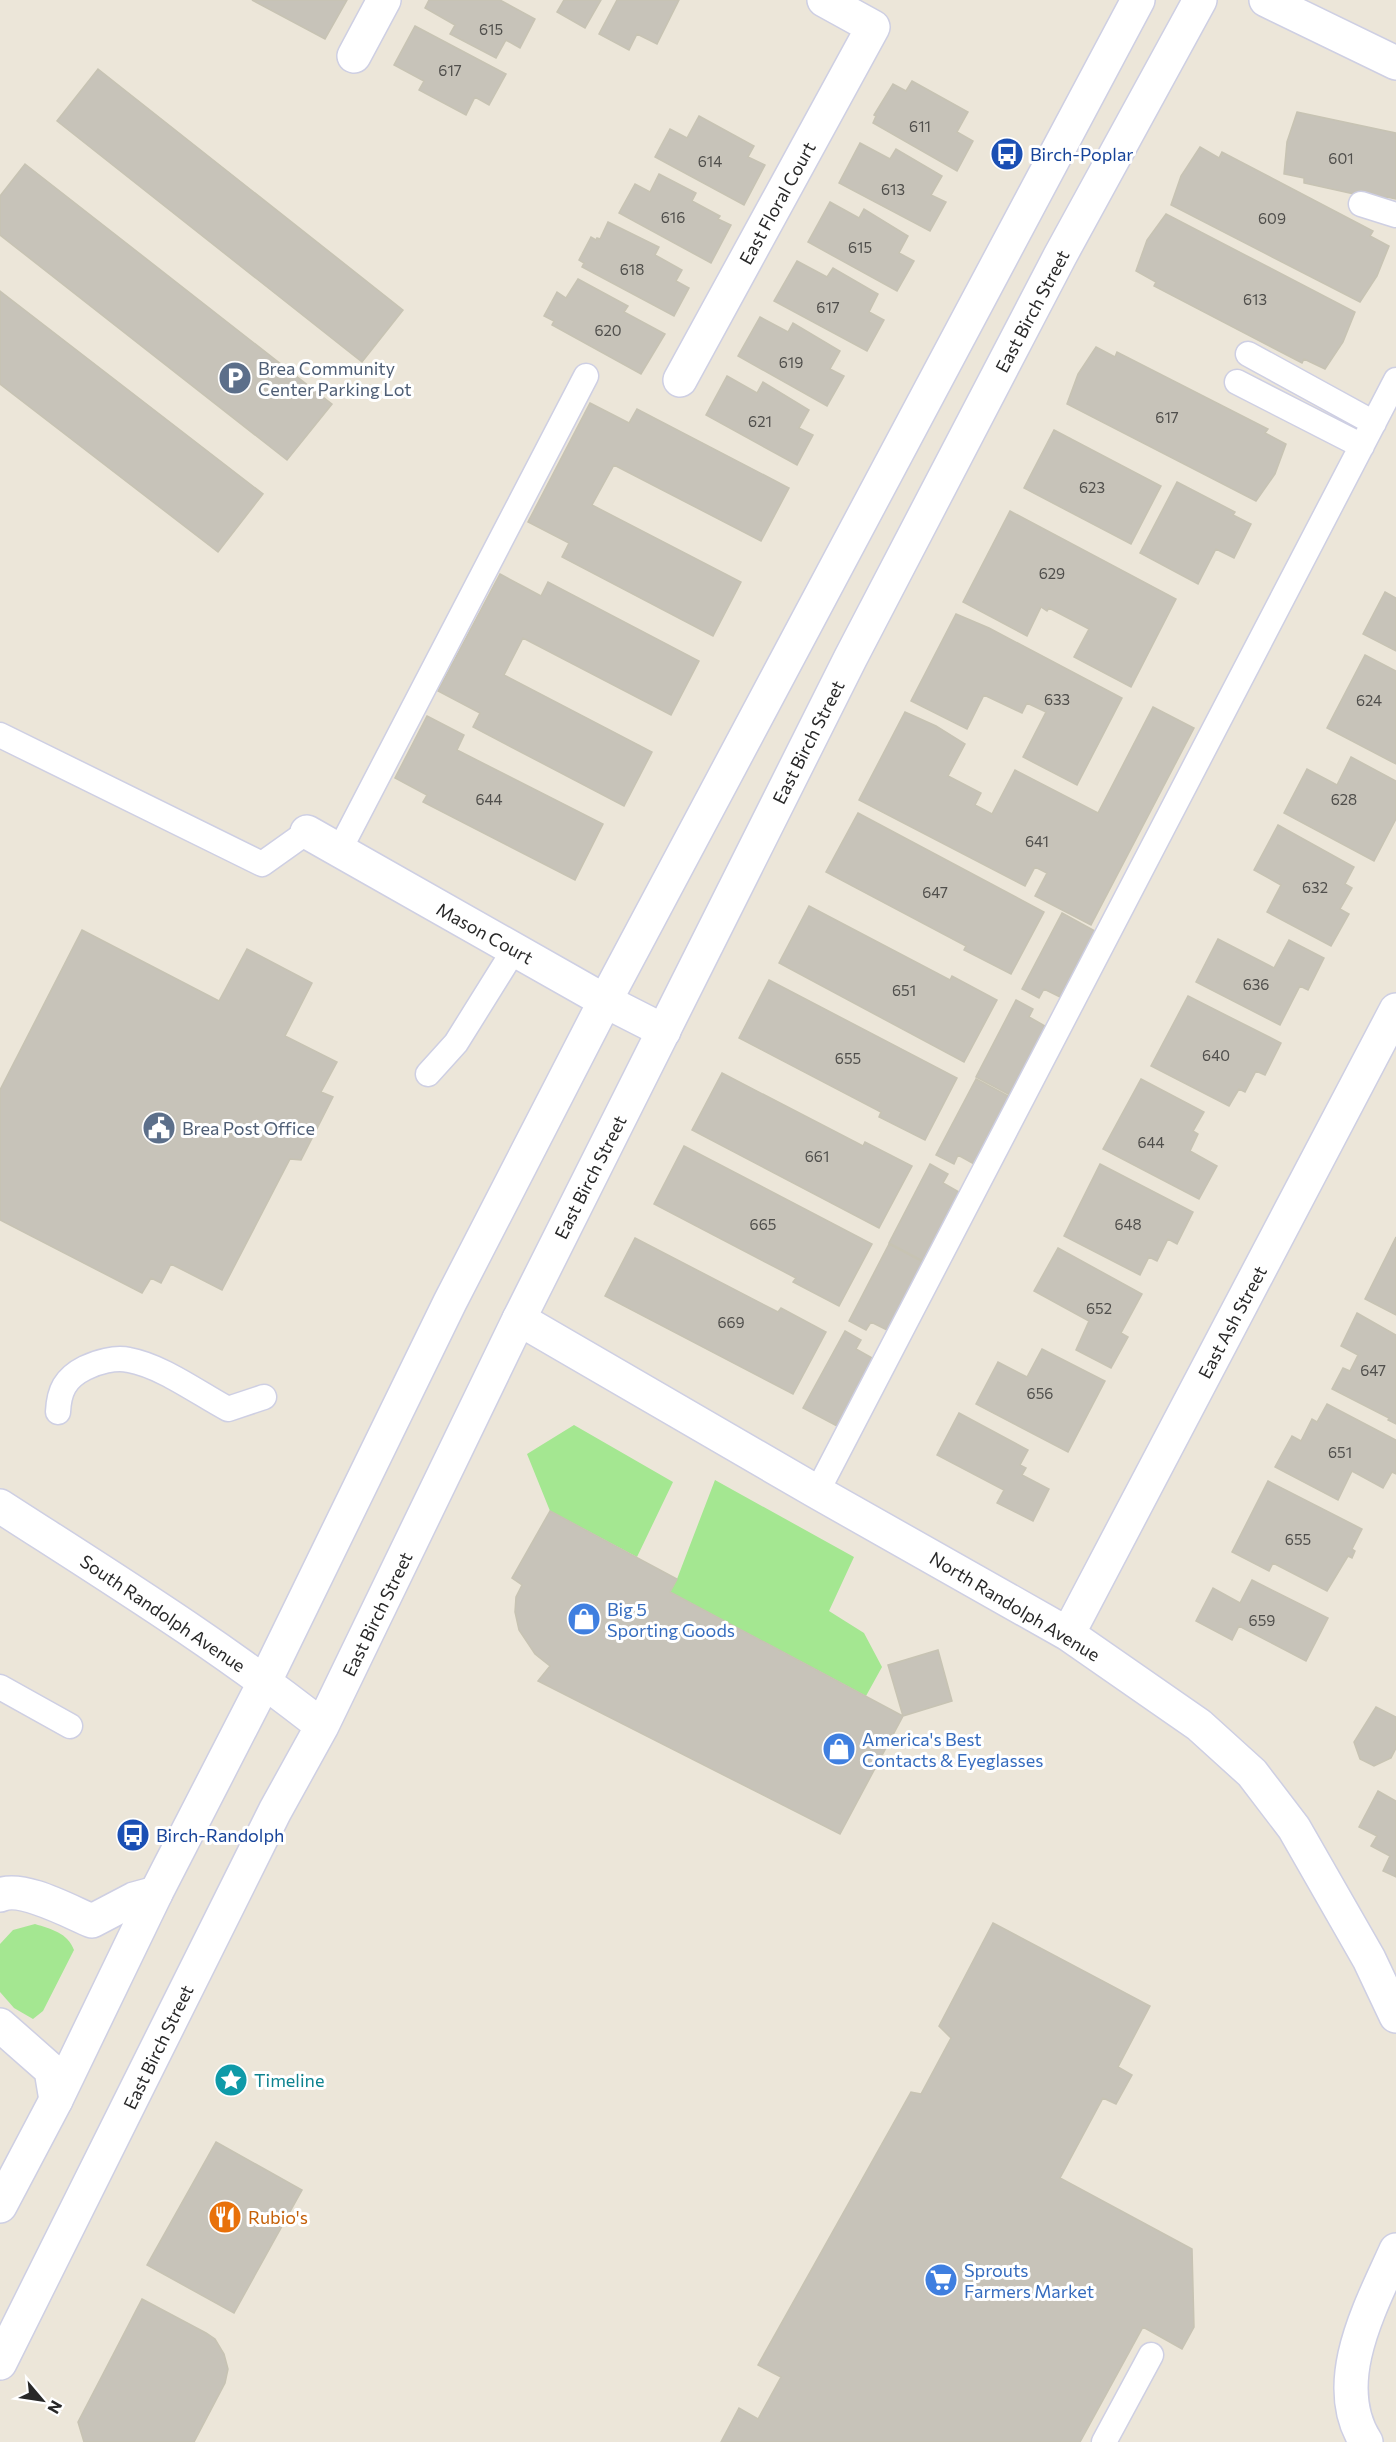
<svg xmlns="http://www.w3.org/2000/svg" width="1396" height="2442" font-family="Commissioner,sans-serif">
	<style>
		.green { fill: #a4e791 }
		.building { fill: #c7c3b9; stroke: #c7c3b3; stroke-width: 1.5 }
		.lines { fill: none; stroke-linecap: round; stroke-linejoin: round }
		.lane-casing { stroke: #cecfe3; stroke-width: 27 }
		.street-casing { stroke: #cecfe3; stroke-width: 36 }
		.secondary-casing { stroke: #cecfe3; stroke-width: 36 }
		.lane { stroke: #fff; stroke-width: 24 }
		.street { stroke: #fff; stroke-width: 33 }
		.secondary { stroke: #fff; stroke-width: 33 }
		.labels { text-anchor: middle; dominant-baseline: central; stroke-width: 6; stroke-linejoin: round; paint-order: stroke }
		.number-label { font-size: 15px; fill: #504f4c }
		.transit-label { font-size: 18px; fill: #164399; stroke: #fff; text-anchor: start }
		.street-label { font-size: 18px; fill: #282828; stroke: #fff }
		.service-label { font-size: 18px; fill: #4e5e75; stroke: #fff; text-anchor: start }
		.shop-label { font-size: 18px; fill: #366cbe; stroke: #fff; text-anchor: start }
		.culture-label { font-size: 18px; fill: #0d838f; stroke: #fff; text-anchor: start }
		.food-label { font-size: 18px; fill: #c56008; stroke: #fff; text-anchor: start }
	</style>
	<rect width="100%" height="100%" fill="#ece6d9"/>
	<path class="green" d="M 574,1425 L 673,1482 L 637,1557 L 550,1511 L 527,1454 Z
		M 715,1480 L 854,1557 L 829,1611 L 864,1633 L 882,1667 L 866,1696 L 670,1592 L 677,1579 Z
		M 35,1924 C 51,1929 68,1933 74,1950 L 43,2011 L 33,2019 L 14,2008 L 0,1992 L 0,1944 L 13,1930 Z"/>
	<path class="building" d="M 252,0 L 347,0 L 325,39 Z
		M 429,0 L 500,0 L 535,19 L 520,48 L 506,40 L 496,58 L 450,34 L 455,25 L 425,8 Z
		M 564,0 L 601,0 L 585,28 L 557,12 Z
		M 617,0 L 679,0 L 657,44 L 637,34 L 629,50 L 599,34 Z
		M 415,26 L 506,74 L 489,105 L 475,97 L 466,115 L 419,90 L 424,81 L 394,65 Z
		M 98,69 L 403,310 L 362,362 L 57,121 Z
		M 912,81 L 968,112 L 957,132 L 973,141 L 957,171 L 873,123 L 876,116 L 874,115 L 893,84 L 906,91 Z
		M 1297,112 L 1396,133 L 1396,199 L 1387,197 L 1386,201 L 1304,183 L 1304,178 L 1284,174 L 1287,142 Z
		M 699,116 L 754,146 L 748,157 L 765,165 L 744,205 L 655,157 L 670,129 L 687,138 Z
		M 860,143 L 890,159 L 896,149 L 942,176 L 931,195 L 946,202 L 930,231 L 839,183 Z
		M 1200,147 L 1219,158 L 1222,152 L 1373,231 L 1370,236 L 1389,246 L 1377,276 L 1360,302 L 1171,205 L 1181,176 Z
		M 25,164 L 332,404 L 287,460 L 0,235 L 0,196 Z
		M 659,174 L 696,193 L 692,201 L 720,216 L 718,219 L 731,225 L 711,263 L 619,213 L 635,184 L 650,192 Z
		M 830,202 L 859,218 L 864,209 L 908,236 L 899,253 L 914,261 L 897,291 L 808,242 Z
		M 1166,214 L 1355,312 L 1343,342 L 1325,369 L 1304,359 L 1302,363 L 1154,286 L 1156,282 L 1136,271 L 1147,240 Z
		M 608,222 L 659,247 L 655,255 L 682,270 L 676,281 L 689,288 L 674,316 L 582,267 L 584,263 L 579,260 L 591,237 L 596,240 L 597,238 L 600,239 Z
		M 797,261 L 827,277 L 833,268 L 878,294 L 869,312 L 884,320 L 867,351 L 774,301 Z
		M 578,279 L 628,306 L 624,312 L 665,334 L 641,374 L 552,325 L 554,321 L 544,316 L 557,292 L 566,298 Z
		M 0,291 L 263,494 L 218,552 L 0,384 Z
		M 760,317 L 788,332 L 793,323 L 840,351 L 830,369 L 844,376 L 827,406 L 738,356 Z
		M 1096,347 L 1115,357 L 1117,352 L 1268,429 L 1265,433 L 1286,444 L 1275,474 L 1256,501 L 1067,404 L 1078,374 Z
		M 727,376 L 757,393 L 763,382 L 809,410 L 799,428 L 813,435 L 797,465 L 706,415 Z
		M 590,403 L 629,423 L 637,409 L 789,488 L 761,541 L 614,465 L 592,505 L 741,582 L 713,636 L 562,557 L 569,543 L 528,522 Z
		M 1054,430 L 1161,486 L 1131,544 L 1024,488 Z
		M 1177,482 L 1235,512 L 1233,515 L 1251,524 L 1234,558 L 1216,549 L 1198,584 L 1140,553 Z
		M 1010,511 L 1176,599 L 1131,687 L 1074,657 L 1089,629 L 1049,608 L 1047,611 L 1041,607 L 1027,636 L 963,602 Z
		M 500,574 L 541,596 L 548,582 L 699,661 L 671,715 L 523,638 L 504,675 L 652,752 L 624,806 L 473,727 L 480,713 L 438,691 Z
		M 1385,592 L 1396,598 L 1396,651 L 1363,634 Z
		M 956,614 L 989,628 L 1122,698 L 1077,785 L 1023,757 L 1046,712 L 1027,703 L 1022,713 L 984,695 L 967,729 L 911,701 Z
		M 1365,655 L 1396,671 L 1396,764 L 1327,728 Z
		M 1153,707 L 1194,728 L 1091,925 L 1035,896 L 1047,873 L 1035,867 L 1025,886 L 859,800 L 905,712 L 936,726 L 965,744 L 948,776 L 981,793 L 975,805 L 992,814 L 1015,770 L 1098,813 Z
		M 427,716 L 464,735 L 457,750 L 603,824 L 575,880 L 423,802 L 427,795 L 395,778 Z
		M 1351,757 L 1396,781 L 1396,819 L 1374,861 L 1284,813 L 1307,769 L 1337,785 Z
		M 858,813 L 1044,912 L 1011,974 L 964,950 L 966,946 L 826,872 Z
		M 1278,825 L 1354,867 L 1345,884 L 1352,888 L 1340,909 L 1349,914 L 1331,946 L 1267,912 L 1281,885 L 1254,870 Z
		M 809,906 L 950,980 L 952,976 L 997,1000 L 964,1062 L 779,963 Z
		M 1062,913 L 1095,931 L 1060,997 L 1044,989 L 1039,998 L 1022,989 Z
		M 82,930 L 219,1001 L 247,949 L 312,983 L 285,1036 L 337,1062 L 321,1092 L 333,1097 L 301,1160 L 290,1159 L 222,1290 L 171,1264 L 161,1283 L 151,1278 L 142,1293 L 0,1220 L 0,1090 Z
		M 1218,939 L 1274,968 L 1289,940 L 1324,958 L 1308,990 L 1300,986 L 1280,1025 L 1196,982 Z
		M 769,980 L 957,1078 L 925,1140 L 879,1117 L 881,1112 L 739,1038 Z
		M 1188,996 L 1281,1043 L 1265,1075 L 1256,1071 L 1245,1092 L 1239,1089 L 1229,1106 L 1151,1066 Z
		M 1016,1000 L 1033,1009 L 1029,1017 L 1045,1026 L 1010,1095 L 976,1077 Z
		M 722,1073 L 863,1146 L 865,1142 L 912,1166 L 879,1228 L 692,1130 Z
		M 976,1079 L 1010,1097 L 974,1164 L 958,1155 L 954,1164 L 936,1155 Z
		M 1141,1079 L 1204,1112 L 1193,1131 L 1198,1134 L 1190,1151 L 1217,1166 L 1199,1199 L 1103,1149 Z
		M 684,1146 L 872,1244 L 839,1306 L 793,1282 L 796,1278 L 654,1204 Z
		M 930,1164 L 948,1174 L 943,1183 L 959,1192 L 923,1261 L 889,1243 Z
		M 1100,1164 L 1193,1212 L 1177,1244 L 1168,1239 L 1157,1261 L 1149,1257 L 1140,1275 L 1064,1236 Z
		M 1396,1237 L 1396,1315 L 1365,1299 Z
		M 635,1238 L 778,1312 L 781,1308 L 826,1332 L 793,1394 L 605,1296 Z
		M 889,1244 L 923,1262 L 887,1330 L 871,1322 L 866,1330 L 849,1321 Z
		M 1058,1248 L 1142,1294 L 1121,1333 L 1128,1337 L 1111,1368 L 1076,1350 L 1089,1321 L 1034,1291 Z
		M 1357,1313 L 1396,1335 L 1396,1424 L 1388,1420 L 1389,1418 L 1332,1389 L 1343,1368 L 1350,1371 L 1358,1355 L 1341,1346 Z
		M 845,1331 L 861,1340 L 856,1349 L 874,1359 L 837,1426 L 803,1408 Z
		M 1042,1349 L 1105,1381 L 1068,1452 L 976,1404 L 998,1362 L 1027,1377 Z
		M 1327,1404 L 1396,1440 L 1396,1474 L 1392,1472 L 1383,1488 L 1352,1471 L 1338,1500 L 1275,1467 L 1292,1436 L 1301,1441 L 1312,1419 L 1317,1422 Z
		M 959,1413 L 1028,1450 L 1020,1465 L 1026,1468 L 1022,1475 L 1049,1489 L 1033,1521 L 997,1503 L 1004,1490 L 937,1455 Z
		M 1268,1481 L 1362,1529 L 1352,1549 L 1355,1551 L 1352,1558 L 1348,1556 L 1327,1591 L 1273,1563 L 1269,1571 L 1232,1552 Z
		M 550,1511 L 677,1579 L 670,1592 L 903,1716 L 840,1834 L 538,1681 L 550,1666 L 535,1654 L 519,1630 L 515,1612 L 516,1597 L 522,1585 L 512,1578 Z
		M 1252,1580 L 1328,1618 L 1306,1661 L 1239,1626 L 1232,1640 L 1196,1621 L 1213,1588 L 1240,1603 Z
		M 938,1650 L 952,1701 L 903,1716 L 888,1665 Z
		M 1376,1707 L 1396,1717 L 1396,1748 L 1391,1758 L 1374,1766 L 1360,1759 L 1354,1742 Z
		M 1378,1791 L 1396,1801 L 1396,1877 L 1383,1871 L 1390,1856 L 1371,1846 L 1377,1836 L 1359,1827 Z
		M 993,1923 L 1150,2006 L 1118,2067 L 1132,2075 L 1116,2104 L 1103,2098 L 1060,2178 L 1192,2249 L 1194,2327 L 1182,2349 L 1143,2327 L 1080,2442 L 721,2442 L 739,2408 L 758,2419 L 781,2377 L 758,2365 L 911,2092 L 921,2094 L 951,2038 L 939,2026 Z
		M 216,2142 L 302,2190 L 234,2313 L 147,2265 Z
		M 142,2299 L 206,2333 L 215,2339 L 224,2354 L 228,2369 L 225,2383 L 194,2442 L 84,2442 L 78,2422 Z"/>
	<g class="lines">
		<defs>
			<path id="lane" d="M 1361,204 L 1396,215
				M 1248,354 L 1374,423
				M 1237,382 L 1362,446
				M 0,735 L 262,864 L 307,832
				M 339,851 L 586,376
				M 428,1074 L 456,1043 L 514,950
				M 58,1412 C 59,1391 65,1378 85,1368 C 97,1362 115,1357 129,1360 C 162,1366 198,1393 228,1409 L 264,1397
				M 817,1492 L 1396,380
				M 0,1687 L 70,1726
				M 1104,2442 L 1151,2355"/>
			<path id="street" d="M 1266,0 L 1396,63
				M 354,56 L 384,0
				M 680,380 L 873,27 L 824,0
				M 307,832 L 605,1001 L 664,1031
				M 519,1319 L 817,1492 L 1068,1634 L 1199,1725 L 1252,1773 L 1294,1828 L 1369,1959 L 1396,2016
				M 1068,1634 L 1396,1010
				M 0,1895 C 22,1885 70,1912 92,1921 L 134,1899 L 156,1893
				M 0,2025 L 51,2070 L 56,2100
				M 1366,2442 C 1328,2383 1371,2306 1396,2250"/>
			<path id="secondary" d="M 0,1506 C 110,1577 220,1645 322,1726
				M 0,2206 L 56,2100 L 156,1893 L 265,1681 L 450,1302 L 605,1001 L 1138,0
				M 0,2363 L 275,1811 L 322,1726 L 519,1319 L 851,657 L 1060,256 L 1200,0"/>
		</defs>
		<use href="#lane" class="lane-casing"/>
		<use href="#street" class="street-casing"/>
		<use href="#secondary" class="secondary-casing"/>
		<use href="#lane" class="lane"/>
		<use href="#street" class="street"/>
		<use href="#secondary" class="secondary"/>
	</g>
	<defs>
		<symbol id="bus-disc" viewBox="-11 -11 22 22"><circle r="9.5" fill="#1a4fb4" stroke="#fff"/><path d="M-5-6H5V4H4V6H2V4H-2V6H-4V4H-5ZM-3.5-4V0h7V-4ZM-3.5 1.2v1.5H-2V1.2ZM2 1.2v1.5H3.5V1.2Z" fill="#fff"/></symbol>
		<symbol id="parking-disc" viewBox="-11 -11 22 22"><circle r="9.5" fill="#5c6f8a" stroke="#fff"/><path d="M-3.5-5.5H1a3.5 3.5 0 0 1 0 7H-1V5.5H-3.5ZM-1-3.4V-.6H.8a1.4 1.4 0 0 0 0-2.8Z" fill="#fff"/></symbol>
		<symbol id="civic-disc" viewBox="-11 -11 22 22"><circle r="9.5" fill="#5c6f8a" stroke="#fff"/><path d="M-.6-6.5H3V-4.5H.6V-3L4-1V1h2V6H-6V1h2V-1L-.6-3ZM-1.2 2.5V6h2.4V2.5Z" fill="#fff"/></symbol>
		<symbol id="shop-disc" viewBox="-11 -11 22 22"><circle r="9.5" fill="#3f7fe0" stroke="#fff"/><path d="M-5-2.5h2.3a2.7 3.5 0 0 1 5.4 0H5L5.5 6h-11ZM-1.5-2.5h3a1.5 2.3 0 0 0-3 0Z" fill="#fff"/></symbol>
		<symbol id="sight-disc" viewBox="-11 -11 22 22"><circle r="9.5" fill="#0f9aa8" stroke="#fff"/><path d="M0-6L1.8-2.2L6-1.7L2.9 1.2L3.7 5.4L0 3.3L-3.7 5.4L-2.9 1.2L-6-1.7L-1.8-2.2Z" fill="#fff"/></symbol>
		<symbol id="restaurant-disc" viewBox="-11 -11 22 22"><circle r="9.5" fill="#e8710a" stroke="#fff"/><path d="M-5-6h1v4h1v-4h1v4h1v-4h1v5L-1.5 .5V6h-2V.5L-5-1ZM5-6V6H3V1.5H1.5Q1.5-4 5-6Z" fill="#fff"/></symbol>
		<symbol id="supermarket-disc" viewBox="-11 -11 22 22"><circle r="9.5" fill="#3f7fe0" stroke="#fff"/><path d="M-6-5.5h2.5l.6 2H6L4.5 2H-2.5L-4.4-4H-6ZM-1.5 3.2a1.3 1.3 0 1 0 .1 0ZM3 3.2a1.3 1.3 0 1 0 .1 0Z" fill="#fff"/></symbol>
	</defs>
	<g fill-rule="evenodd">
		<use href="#bus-disc" x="988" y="135" width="38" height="38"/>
		<use href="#parking-disc" x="216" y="359" width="38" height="38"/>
		<use href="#civic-disc" x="140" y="1109" width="38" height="38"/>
		<use href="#shop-disc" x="565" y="1600" width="38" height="38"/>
		<use href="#shop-disc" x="820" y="1730" width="38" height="38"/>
		<use href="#bus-disc" x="114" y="1816" width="38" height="38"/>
		<use href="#sight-disc" x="212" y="2061" width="38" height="38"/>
		<use href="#restaurant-disc" x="206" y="2198" width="38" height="38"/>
		<use href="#supermarket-disc" x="922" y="2261" width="38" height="38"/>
	</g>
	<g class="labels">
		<g class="number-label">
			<text x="491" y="29">615</text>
			<text x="450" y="70">617</text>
			<text x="920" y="126">611</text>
			<text x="1341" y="158">601</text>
			<text x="710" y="161">614</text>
			<text x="893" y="189">613</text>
			<text x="673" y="217">616</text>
			<text x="1272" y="218">609</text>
			<text x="860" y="247">615</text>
			<text x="632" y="269">618</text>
			<text x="1255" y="299">613</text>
			<text x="828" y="307">617</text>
			<text x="608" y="330">620</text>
			<text x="791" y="362">619</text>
			<text x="1167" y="417">617</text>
			<text x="760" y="421">621</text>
			<text x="1092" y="487">623</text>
			<text x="1052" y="573">629</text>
			<text x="1057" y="699">633</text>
			<text x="1369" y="700">624</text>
			<text x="489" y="799">644</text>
			<text x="1344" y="799">628</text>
			<text x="1037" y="841">641</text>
			<text x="1315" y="887">632</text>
			<text x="935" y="892">647</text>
			<text x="1256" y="984">636</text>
			<text x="904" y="990">651</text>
			<text x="1216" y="1055">640</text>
			<text x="848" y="1058">655</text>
			<text x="1151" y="1142">644</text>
			<text x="817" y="1156">661</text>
			<text x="763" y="1224">665</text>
			<text x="1128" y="1224">648</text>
			<text x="1099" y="1308">652</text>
			<text x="731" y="1322">669</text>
			<text x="1373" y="1370">647</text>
			<text x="1040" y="1393">656</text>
			<text x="1340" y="1452">651</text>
			<text x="1298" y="1539">655</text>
			<text x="1262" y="1620">659</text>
		</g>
		<g class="transit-label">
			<text x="1030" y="154">Birch-Poplar</text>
			<text x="156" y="1835">Birch-Randolph</text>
		</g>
		<g class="street-label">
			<text transform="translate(777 203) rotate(-61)">East Floral Court</text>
			<text transform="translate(1032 311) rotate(-62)">East Birch Street</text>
			<text transform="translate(808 742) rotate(-63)">East Birch Street</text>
			<text transform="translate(485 933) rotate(29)">Mason Court</text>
			<text transform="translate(590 1177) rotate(-63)">East Birch Street</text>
			<text transform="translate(1232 1322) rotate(-62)">East Ash Street</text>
			<text transform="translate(1015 1606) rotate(31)">North Randolph Avenue</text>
			<text transform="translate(163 1613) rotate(34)">South Randolph Avenue</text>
			<text transform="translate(377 1614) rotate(-64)">East Birch Street</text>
			<text transform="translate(158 2047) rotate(-64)">East Birch Street</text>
		</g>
		<g class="service-label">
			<text x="258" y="368">Brea Community<tspan x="258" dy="21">Center Parking Lot</tspan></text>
			<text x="182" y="1128">Brea Post Office</text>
		</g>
		<g class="shop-label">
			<text x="607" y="1609">Big 5<tspan x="607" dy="21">Sporting Goods</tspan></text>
			<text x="862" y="1739">America's Best<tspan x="862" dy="21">Contacts &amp; Eyeglasses</tspan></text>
			<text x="964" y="2270">Sprouts<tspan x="964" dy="21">Farmers Market</tspan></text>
		</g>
		<g class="culture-label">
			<text x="254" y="2080">Timeline</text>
		</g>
		<g class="food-label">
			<text x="248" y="2217">Rubio's</text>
		</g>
	</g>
	<g transform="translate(42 2400) rotate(119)" stroke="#ffffff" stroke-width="4.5" paint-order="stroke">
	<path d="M0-4.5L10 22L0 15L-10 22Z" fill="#282828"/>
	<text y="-9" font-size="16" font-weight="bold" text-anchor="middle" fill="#282828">N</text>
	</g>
</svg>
